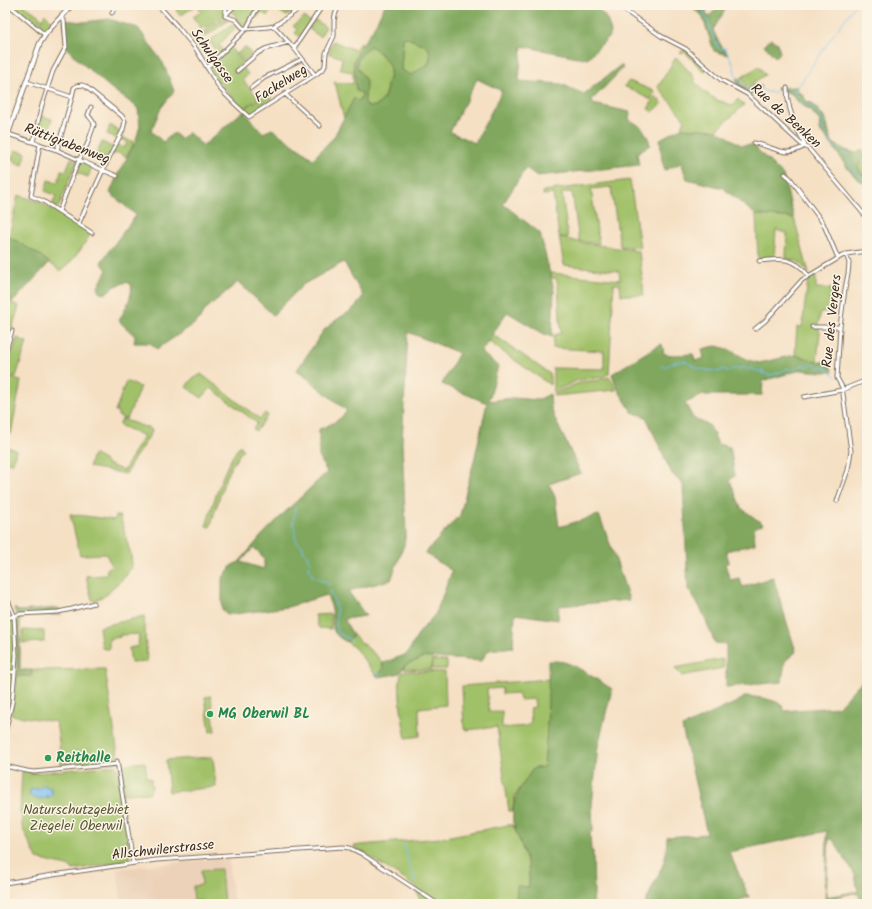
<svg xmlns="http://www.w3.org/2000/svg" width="872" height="909" font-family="Kalam,sans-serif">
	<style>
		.built { fill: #ecd2b9 }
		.green { fill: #a1c169; stroke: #6e7644; fill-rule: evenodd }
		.forest { fill: #80a75d; stroke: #5e683e; fill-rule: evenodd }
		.water { fill: #79c0f1; stroke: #5a7588 }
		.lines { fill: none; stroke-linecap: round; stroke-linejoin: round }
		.stream { stroke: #79c0f1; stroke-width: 1 }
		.minor-casing { stroke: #7c6a58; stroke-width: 5 }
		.major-casing { stroke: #7c6a58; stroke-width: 6 }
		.minor { stroke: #fff; stroke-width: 3 }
		.major { stroke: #fff; stroke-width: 4 }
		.leisure-dot { fill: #2e9e5b; stroke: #fcf5e5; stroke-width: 1.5 }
		.labels { text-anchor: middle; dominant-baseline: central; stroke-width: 3; stroke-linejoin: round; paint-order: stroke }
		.street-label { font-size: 14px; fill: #3b2a1e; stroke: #fcf5e5 }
		.leisure-label { font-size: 14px; font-weight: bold; fill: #27864d; stroke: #fcf5e5; text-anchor: start }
		.park-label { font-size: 14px; fill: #5a5734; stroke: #fcf5e5 }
	</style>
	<rect width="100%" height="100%" fill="#fcf5e5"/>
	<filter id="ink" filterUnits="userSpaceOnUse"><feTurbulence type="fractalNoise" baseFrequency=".025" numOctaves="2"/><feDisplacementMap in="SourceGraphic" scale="8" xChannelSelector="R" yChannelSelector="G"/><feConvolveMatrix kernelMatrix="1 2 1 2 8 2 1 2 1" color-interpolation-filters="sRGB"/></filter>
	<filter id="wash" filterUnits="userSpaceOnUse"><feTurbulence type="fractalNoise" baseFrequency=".012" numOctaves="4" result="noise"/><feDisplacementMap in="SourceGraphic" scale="16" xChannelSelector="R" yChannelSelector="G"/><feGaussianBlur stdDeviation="0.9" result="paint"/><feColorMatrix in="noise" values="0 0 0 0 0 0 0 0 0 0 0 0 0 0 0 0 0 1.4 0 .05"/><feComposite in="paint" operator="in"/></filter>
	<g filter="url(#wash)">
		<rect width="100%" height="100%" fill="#f5e0c4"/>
		<path class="built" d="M 228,857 L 234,904 L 121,904 L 117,869 Z"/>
		<path class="green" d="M 12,5 L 24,5 L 41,17 L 36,24 L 34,24 Z
			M 178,5 L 197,5 L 180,16 L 176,10 L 180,7 Z
			M 200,5 L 203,5 L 205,8 L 209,5 L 222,5 L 228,13 L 206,28 L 204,27 L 201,29 L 193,17 L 201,12 L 198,6 Z
			M 237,5 L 251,5 L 256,8 L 247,25 L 244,25 L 241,23 L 232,12 L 232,11 Z
			M 260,5 L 268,5 L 272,8 L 267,16 L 261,12 L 258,17 L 255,15 Z
			M 269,5 L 290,5 L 296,9 L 287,16 Z
			M 45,14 L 53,22 L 45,31 L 42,32 L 37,27 Z
			M 226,17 L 228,21 L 205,37 L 202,33 Z
			M 304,17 L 311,22 L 300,37 L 295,33 L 297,30 L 293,26 Z
			M 315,20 L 326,27 L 320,37 L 309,29 Z
			M 232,25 L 235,28 L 219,45 L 223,50 L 219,54 L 209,41 Z
			M 405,37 C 413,41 428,43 430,53 C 431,55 429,60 429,63 L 422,68 L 411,75 L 401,70 L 403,38 Z
			M 333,41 L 355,50 L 360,42 L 362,43 L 353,63 L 355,74 L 362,95 L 358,102 L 357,102 L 354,98 L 344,119 L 336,86 L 334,82 L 353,84 L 353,73 L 352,72 L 342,70 L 340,68 L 342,58 L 328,53 Z
			M 370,46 C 377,48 389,62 390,69 C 391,73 389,77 388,81 C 385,95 384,106 368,107 L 364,102 L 366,81 C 364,77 360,73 358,69 C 354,60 364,52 370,46 Z
			M 230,47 L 242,62 L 235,70 L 237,73 L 243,68 L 248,74 L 243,80 L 258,98 L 243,109 L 221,85 L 207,68 Z
			M 245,47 L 252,55 L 244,62 L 237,54 Z
			M 684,49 L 707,69 L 704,72 L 685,52 L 681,54 L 680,53 Z
			M 676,57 L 696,79 L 694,81 L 706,93 L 717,100 L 732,105 L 738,99 L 744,105 L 717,130 L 681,128 L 685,120 L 658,87 Z
			M 759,66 L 765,75 L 747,87 L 741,78 Z
			M 629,81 L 654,91 L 651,100 L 624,86 Z
			M 268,93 L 272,99 L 250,115 L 243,110 Z
			M 655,96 L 662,103 L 653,112 L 648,109 Z
			M 41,116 L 52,119 L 48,133 L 47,134 L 37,132 Z
			M 110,125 L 121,132 L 118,139 L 107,134 Z
			M 121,137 L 130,141 L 133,141 L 133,145 L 126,157 C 119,153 118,151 112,156 L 117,144 L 124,148 L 127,142 L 120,139 Z
			M 102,142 L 114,148 L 107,160 L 96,155 Z
			M 15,150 L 26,153 L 23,165 L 15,163 L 16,161 L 11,159 Z
			M 867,153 L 867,176 L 862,174 L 858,167 Z
			M 71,158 L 77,161 L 76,163 L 59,206 L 57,208 L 52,205 L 56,196 L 45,191 L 48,180 L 58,183 L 61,170 L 66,171 Z
			M 81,162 L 92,167 L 88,177 L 75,172 L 79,163 Z
			M 630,180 L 640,248 L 620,246 L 611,187 L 591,189 L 599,244 L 579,241 L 572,192 L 562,193 L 568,238 L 559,236 L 553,194 L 543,195 L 543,191 Z
			M 18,195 L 40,202 L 91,233 C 82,248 74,261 60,271 L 41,256 L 9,237 Z
			M 756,215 L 794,218 L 809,273 L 797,261 L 786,259 L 787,233 L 776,230 L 774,257 L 758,259 Z
			M 559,237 L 582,243 L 639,251 L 644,295 L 621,295 L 620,284 L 614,284 L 609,373 L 603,377 L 578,380 L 553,392 L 553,368 L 604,369 L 604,351 L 553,348 L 554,335 L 561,333 L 558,286 L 556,278 L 552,278 L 550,273 L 620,280 L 619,271 L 564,265 Z
			M 816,274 L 816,288 L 832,289 L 830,299 L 831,312 L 821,312 L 818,325 L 820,333 L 817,361 L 795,355 L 797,327 L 802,327 L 808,279 Z
			M 5,286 L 7,288 L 12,303 L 19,306 L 11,332 L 9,332 L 5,345 Z
			M 494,335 L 550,374 L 550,385 L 489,342 Z
			M 17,338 L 27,342 L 16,377 L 5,374 Z
			M 201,374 L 260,419 L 265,413 L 268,415 L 256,431 L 253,429 L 257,423 L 211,388 L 202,398 L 186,387 L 191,380 Z
			M 5,376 L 21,381 L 11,434 L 5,433 Z
			M 608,377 L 611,379 L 616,390 L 554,396 L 553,394 L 581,382 L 600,380 Z
			M 126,381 L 140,387 L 128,417 L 126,419 L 118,416 L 118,412 L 115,412 Z
			M 122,419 L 151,429 L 152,432 L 132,462 L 126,474 L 89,467 L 93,454 L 104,460 L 105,463 L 124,471 L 133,453 L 144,436 L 119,425 Z
			M 240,445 L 243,449 L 231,467 L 226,477 L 210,527 L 206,526 C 215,498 222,470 240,445 Z
			M 5,446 L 16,450 L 13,463 L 5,462 Z
			M 70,514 L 115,520 L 116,516 L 120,516 L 131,556 L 132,564 L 131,567 L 126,576 L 110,590 L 108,594 L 94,601 L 92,600 L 86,576 L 106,575 L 107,569 L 112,566 L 106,554 L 80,555 Z
			M 331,614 L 331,629 L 319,628 L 317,623 L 315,615 Z
			M 144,616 L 147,662 L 131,663 L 129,648 L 138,646 L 139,634 L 120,635 L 120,637 L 109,639 L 109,649 L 105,649 L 102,648 L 99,627 Z
			M 10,618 L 13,620 L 14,629 L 14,671 L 5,671 L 5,620 Z
			M 23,630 L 44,631 L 44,642 L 22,643 Z
			M 353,635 L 379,658 C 384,665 384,670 377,676 C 366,666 360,650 347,642 Z
			M 425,657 L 432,657 L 431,670 L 404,669 L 405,665 Z
			M 723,659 L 723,668 L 682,676 L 674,668 Z
			M 433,660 L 447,661 L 447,669 L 432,669 Z
			M 105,669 L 119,762 L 72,763 L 61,765 L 59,742 L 56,722 L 11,715 L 17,676 L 31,676 L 32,670 Z
			M 405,671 L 445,672 L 446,705 L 419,708 L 420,736 L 406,738 C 403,727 396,681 402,673 C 403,672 404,672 405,671 Z
			M 5,672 L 13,673 L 13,676 L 11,702 L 6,725 L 5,724 Z
			M 549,679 L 548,720 L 544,767 L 534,768 L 515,796 L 512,812 L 509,811 L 497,727 L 466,730 L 464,728 L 462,686 ZM 502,688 L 502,694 L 518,693 L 520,700 L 534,699 L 535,707 L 530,708 L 531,722 L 526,726 L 502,728 L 502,711 L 489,712 L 487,689 Z
			M 211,696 L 215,731 L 210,732 L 205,697 Z
			M 212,757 L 213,758 L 216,787 L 169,792 L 166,760 Z
			M 145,762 L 147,778 L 151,778 L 151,784 L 152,785 L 152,788 L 150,790 L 150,793 L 124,794 L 120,765 Z
			M 115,765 L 118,769 L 131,860 L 73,870 L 71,867 L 37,859 L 22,827 L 22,815 L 20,812 L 22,771 L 35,773 Z
			M 508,825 L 513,825 L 522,847 L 528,864 L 529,876 L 529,887 L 517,902 L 516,904 L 421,904 L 417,892 L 418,888 L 354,847 L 354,846 L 361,845 L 440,838 Z
			M 221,869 L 224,904 L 204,904 L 203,901 L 194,901 L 193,891 L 193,886 L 202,885 L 201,870 Z"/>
		<path class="forest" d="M 385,5 L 593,5 C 605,15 608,18 611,33 L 609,37 L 587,59 L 522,46 L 519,81 L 561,84 L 584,94 L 621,65 L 623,68 L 592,100 L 593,104 L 630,112 L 629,120 C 640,124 648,133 650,145 L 637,153 L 639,165 L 537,176 L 526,168 L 503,204 L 540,233 L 554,290 L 552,337 L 544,334 L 507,312 L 481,352 L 498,366 L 489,401 L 513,398 L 538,400 L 550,394 L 551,408 L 556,421 L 581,473 L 549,484 L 555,497 L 559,527 L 599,515 L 615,557 L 629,600 L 559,606 L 558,620 L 515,614 L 513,647 L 489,650 L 481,661 L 425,657 L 405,665 L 400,673 L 391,675 L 378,677 L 377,676 C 382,672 383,668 383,663 L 407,654 L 419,633 L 436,613 L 452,571 L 425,553 L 460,515 L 474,461 L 487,403 L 442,384 L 459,353 L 408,332 L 402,443 L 406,533 L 404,545 L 391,580 L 348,591 L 366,616 L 344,619 L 353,635 L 347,642 C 328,632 335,628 332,610 C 331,605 329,600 326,595 L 288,607 L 227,615 L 222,609 L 222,579 L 232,565 L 239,562 L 246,554 L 263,534 L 279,518 L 327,472 L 319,456 L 319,429 C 330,425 339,421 347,411 L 297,370 L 324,330 L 336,320 L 349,312 L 357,305 L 363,296 L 344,262 L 304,284 L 273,315 L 238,282 L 207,308 L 197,322 L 157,349 L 150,343 L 134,343 L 135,336 L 119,321 C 124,311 134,295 131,284 L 126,282 L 113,287 L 105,294 L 100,293 L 98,287 L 107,270 L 101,262 L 136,215 L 110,193 L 117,176 L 135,143 L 140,126 L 138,109 L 134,105 L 112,89 L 76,58 L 66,47 L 64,20 L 83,22 L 109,19 L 138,28 L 163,63 L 174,91 L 161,108 L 151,131 L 163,142 L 174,133 L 181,139 L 188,132 L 203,146 L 243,111 L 249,117 L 263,133 L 272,129 L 313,159 L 334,137 L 354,98 L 358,102 C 360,99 362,96 362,93 L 356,91 L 354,62 L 363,43 L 373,29 ZM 405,37 C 413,41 428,43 430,53 C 431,55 429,60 429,63 L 422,68 L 411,75 L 401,70 L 403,38 ZM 370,46 C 377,48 390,63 390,70 C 391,74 389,79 388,83 C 385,96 384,107 368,107 L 365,102 L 366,81 C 364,77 361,74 359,70 C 353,61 364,52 370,46 ZM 477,79 L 502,91 L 475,143 L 450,132 ZM 253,548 L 258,551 L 264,560 L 264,569 L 241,562 Z
			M 697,5 L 704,6 L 705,5 L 709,5 L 706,12 L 708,17 L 720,6 L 725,10 L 713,30 L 718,41 L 728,55 L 714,51 L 702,15 L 695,10 Z
			M 771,39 L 777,43 L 780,52 L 776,58 L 764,45 Z
			M 738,77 L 743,85 L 748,89 L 755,85 L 762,86 L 759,90 L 754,89 L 752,96 L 750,93 L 738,87 L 736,79 Z
			M 797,87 L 798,92 L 802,94 L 807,102 L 812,103 L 826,120 L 830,138 L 833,143 L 845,150 L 856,153 L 862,149 L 866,154 L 858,167 L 862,174 L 867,176 L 867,185 C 844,174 838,146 819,131 L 820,121 L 809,109 L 799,103 L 792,94 L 777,88 Z
			M 681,128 L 717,130 L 741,145 L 753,145 L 783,175 L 794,218 L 756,215 L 723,188 L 687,179 L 681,163 L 665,170 L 662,161 L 660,139 Z
			M 5,234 L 41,256 L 49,263 L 12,303 L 7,288 L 5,286 Z
			M 662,344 L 664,354 L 674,355 L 693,354 L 695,361 L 704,358 L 702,349 L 716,346 L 728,349 L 748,360 L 759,363 L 795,355 L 817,361 L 829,363 L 833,372 L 822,372 L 800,370 L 763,381 L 762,395 L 703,395 L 685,403 L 693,418 L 710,426 L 718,444 L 730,447 L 735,476 L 730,480 L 741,508 L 763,524 L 754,528 L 755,544 L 726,551 L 729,562 L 725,564 L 730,580 L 739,578 L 743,587 L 773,577 L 796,652 L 785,661 L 782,682 L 726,687 L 726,644 L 715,643 L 701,609 L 688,589 L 683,484 L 672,474 L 646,417 L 632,412 L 617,388 L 612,374 L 652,349 Z
			M 15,608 L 17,610 L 19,611 L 59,608 L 61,615 L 43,615 L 20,616 L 20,670 L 32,670 L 31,676 L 17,676 L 16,621 L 16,614 L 14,609 Z
			M 548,661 C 553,661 559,661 564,662 C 578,666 599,681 612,689 L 598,746 L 592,805 L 593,831 L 590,832 L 591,851 L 593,851 L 594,895 L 592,904 L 516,904 L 517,886 L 529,887 C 530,872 527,860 522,847 C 519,839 515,832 514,823 L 513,823 C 511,799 520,789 532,770 L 534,768 L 544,767 C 547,732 549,697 548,661 Z
			M 867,677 L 867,904 L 825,904 L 827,831 L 729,852 L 749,897 L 729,904 L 645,904 L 652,888 L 663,865 L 666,853 L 667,837 L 707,834 L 682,727 L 737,702 L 746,696 L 763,698 L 781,703 L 784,711 L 838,707 L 855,688 ZM 829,839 L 833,840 L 855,875 L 858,892 L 853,892 L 826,897 ZM 853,893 C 859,893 860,897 860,902 L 826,903 L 826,900 Z"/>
		<path class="water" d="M 43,785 L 51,788 L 52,794 L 49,798 L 48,798 L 47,795 L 46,798 C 40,799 33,799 29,795 L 31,789 L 38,789 Z"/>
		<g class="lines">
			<path class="stream" d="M 707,5 C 705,10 702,18 708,21 L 708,23 L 718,47 L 720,49 L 725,48 L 733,64 L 737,80 L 749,91 L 755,88 L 758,88 L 764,91 L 774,93 L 777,90 L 785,90
				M 837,30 L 844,21 L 855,5
				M 789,90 L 793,89 L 794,90 C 794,94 797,96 800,98 L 799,100 L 806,106 L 811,105 L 824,122 L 822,128 L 823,129 L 833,146 L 846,154 L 849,159 L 849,163 L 851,167 L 855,173 L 867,180
				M 794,90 L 797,86 L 800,84 L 835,32
				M 661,366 L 665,367 C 671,364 679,359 687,362 C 691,363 694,367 698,368 C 705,371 712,370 720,372 L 722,369 L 728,371 C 733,367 739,370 744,367 L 748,370 L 750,368 L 760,372 L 763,371 L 763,373 C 771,377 781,373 787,368 L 791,371 L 796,369 L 803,364 L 804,364 L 804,366 L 808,366 L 811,364 L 818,366 L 819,368 L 822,366 C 826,367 833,374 836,377
				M 295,507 L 293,526 L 295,529 L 295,538 L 297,542 L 303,547 L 303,551 L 307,554 L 307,557 L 309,560 L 310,571 L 312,573 L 312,576 L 329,584 L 330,585
				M 331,591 L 330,594 L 334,600 L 337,610 L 336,615 L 336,631 L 339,634 L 347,638 L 352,641
				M 377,671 L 379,673 L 379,676
				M 404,844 L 409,865 L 416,883
				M 423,897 L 427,904"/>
		</g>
	</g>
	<g filter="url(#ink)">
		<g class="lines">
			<defs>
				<path id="minor" d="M 9,5 L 45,35
					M 158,5 L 177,26 L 196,49 L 220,89 L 235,104 L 249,117 L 315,75 L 324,68 L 325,65 L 326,53 L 334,36 L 334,21 L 335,15 L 339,5
					M 223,5 L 226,9 L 225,16 L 236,20 L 242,27 L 246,29 L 268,27 L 274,26 L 305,5
					M 617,5 L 661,36 L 686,49 L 721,80 L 747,94 L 801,144 L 809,149 L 867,218
					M 112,13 L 116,5
					M 225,16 L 235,5
					M 274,26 L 294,48 L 315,75
					M 294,48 L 323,5
					M 207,68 L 246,29 L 259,5
					M 237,71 L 258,53 L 265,49 L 289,42
					M 27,82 L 72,97
					M 251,88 L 264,78 L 302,59
					M 787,88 C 787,103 792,118 798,131 C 801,136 804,141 805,146
					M 285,94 L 320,126
					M 5,132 L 8,134 L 57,150 L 79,160 L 117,176
					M 33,142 L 42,105 L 53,71 L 66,47 L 64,20 L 61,17
					M 754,143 C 765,145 777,151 786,152 C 793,152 800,149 805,146
					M 40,144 L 31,196 L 43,201 L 92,233
					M 57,150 L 72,97 L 74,88 L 76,86 L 82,85 L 85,86 L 122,116 L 125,121 L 123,130 L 103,170 L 79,223
					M 785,174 L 790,178 L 823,223 L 838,258
					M 59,211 L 79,160 L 87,145 L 94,125 C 94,121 90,118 88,115 L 91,107
					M 759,261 C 779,258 795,257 808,275
					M 812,327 L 840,327
					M 755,329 L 765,321 L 802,280 L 842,256 L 846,254 L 867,251
					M 5,353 L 12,331
					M 804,397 L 842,390 L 867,380
					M 837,501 L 848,470 L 851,451 L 842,387 L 837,378 L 840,327 L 845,289 L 848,274 L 849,263 L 846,254
					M 5,593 L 14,615 L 16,655 L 15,672 L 12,703 L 5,733
					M 5,619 L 20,614 L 58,612 L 72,609 L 94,603
					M 5,672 L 15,672
					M 117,761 L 133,863
					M 5,766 L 27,771 L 34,772 L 118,764
					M 5,883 L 53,875 L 156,860 L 343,847 L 350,848 L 362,854 L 438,904"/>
				<path id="major" d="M 5,142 L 40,43 L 47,32 L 72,5"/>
			</defs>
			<use href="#minor" class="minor-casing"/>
			<use href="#major" class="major-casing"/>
			<use href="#minor" class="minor"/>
			<use href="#major" class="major"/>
		</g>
	</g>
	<g class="leisure-dot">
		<circle cx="210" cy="714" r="4"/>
		<circle cx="48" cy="758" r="4"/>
	</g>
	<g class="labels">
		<g class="street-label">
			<text transform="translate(212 56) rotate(55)">Schulgasse</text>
			<text transform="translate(281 84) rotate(-32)">Fackelweg</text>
			<text transform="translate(786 116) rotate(42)">Rue de Benken</text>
			<text transform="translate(67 144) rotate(21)">Rüttigrabenweg</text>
			<text transform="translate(832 321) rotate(-84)">Rue des Vergers</text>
			<text transform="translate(163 850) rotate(-6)">Allschwilerstrasse</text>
		</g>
		<g class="leisure-label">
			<text x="218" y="714">MG Oberwil BL</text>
			<text x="56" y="758">Reithalle</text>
		</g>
		<g class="park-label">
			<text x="76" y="810">Naturschutzgebiet<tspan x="76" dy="16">Ziegelei Oberwil</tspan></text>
		</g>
	</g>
	<rect width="872" height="909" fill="none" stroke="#fcf5e5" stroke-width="20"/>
</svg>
